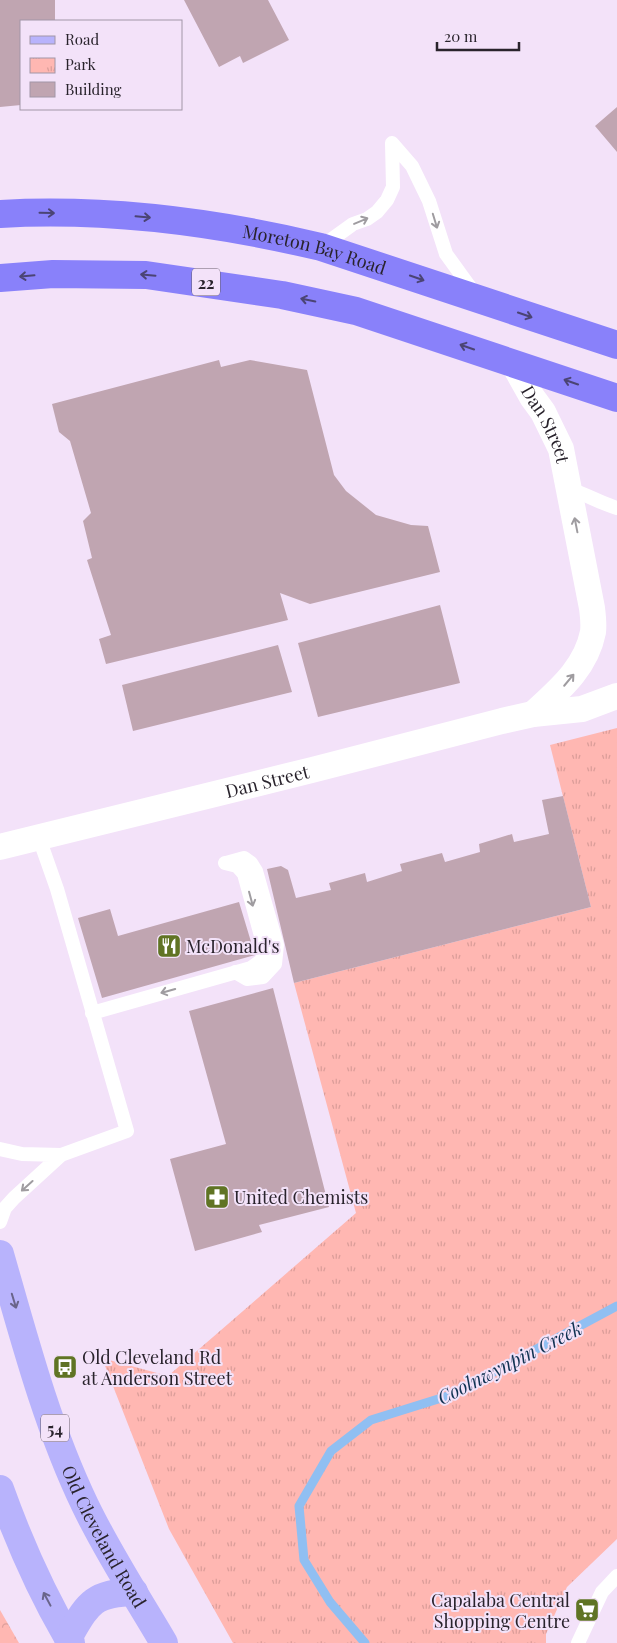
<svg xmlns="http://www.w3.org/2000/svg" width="617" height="1643" font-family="'Playfair Display',serif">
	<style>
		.forest { fill: url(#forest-crowns) }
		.park { fill: url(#park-tufts) }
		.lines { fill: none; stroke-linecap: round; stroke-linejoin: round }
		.stream { stroke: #90bff2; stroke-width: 9 }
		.building { fill: #c0a5b1 }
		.lane { stroke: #fff; stroke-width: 14 }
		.street { stroke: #fff; stroke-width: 26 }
		.primary { stroke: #b8b3fc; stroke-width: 28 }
		.highway { stroke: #8981fa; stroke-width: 28 }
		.oneway { stroke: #4b4474 }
		.oneway2 { stroke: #9f9ca0 }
		.oneway3 { stroke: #69648a }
		.labels { text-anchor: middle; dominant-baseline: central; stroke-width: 4; stroke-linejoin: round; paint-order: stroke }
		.shield { fill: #f3e2f9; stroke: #665c6a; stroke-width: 1 }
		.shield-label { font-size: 16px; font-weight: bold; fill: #29232c }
		.street-label { font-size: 18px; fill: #29232c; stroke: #f3e2f9 }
		.poi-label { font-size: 18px; fill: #29232c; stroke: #f3e2f9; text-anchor: start }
		.water-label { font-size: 19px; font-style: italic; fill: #103252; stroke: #f3e2f9 }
	</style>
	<defs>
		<pattern id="forest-crowns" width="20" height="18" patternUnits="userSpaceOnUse" patternTransform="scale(1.25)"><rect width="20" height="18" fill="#ffb7b2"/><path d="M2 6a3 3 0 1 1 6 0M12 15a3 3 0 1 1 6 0" fill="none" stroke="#db9d99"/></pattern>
		<pattern id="park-tufts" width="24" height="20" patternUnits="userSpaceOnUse" patternTransform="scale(1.25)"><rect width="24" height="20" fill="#ffb7b2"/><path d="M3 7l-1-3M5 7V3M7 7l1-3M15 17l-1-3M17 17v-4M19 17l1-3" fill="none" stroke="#db9d99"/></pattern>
	</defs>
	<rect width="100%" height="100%" fill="#f3e2f9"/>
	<path class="forest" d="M 0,1610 L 19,1643 L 0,1643 Z"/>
	<path class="park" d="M 617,728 L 617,1539 L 567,1587 L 546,1634 L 546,1643 L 233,1643 L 169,1529 L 102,1358 L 168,1376 L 356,1213 L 294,983 L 591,907 L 550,745 Z"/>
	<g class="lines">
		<path class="stream" d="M 365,1643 L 330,1602 L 304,1560 L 299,1506 L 331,1451 L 371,1420 L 451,1395 L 617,1306"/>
	</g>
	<path class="building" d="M 0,0 L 55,0 L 55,21 L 21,21 L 21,105 L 0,107 Z
		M 184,0 L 268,0 L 289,40 L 243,63 L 240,56 L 219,67 Z
		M 617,107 L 617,152 L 595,126 Z
		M 219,360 L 221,367 L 250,360 L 307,370 L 334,475 L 346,491 L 376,515 L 411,525 L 428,526 L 440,572 L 310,604 L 280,593 L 288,620 L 106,664 L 99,639 L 111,635 L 87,560 L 92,558 L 83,521 L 91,513 L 70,441 L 59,432 L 52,404 Z
		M 440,605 L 460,683 L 318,717 L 298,643 Z
		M 278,645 L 292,692 L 133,731 L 122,685 Z
		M 563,796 L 591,907 L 294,983 L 267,869 L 281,866 L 288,870 L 296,898 L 331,890 L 329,883 L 365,873 L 367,882 L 402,871 L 400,864 L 442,853 L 445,862 L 480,852 L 479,844 L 512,834 L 514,842 L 549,834 L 542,800 Z
		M 239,902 L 255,955 L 102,998 L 78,918 L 110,909 L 118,936 Z
		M 273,988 L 329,1207 L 259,1225 L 262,1232 L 195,1251 L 170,1159 L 226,1144 L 189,1011 Z"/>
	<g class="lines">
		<path class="lane" d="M 392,143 L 412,166 L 429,201 L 446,254 L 475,294
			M 321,247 L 353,224 L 367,219 L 377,212 L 387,200 L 393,187 L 392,143
			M 569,489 C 586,494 600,503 617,508
			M 226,863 L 244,858 L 251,863 L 256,871 L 277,945 L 275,964 L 263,977 L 247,979 L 235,972
			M 92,1013 L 251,968 L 262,960 L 264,947 L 244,874 L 237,866 L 225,863
			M 0,1149 L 22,1154 L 61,1155 L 127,1131 L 57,889 L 39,838
			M 0,1222 L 5,1208 L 14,1198 L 61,1155
			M 578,1643 L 602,1592 L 617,1576"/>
		<g class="street">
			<path id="s1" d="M 513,363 L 532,397 L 543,412 L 561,449 L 592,608 C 593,616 594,624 593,632 C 586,668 559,690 533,714"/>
			<path id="s2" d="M 0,847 L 312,770 L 502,721 L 533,714 L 582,709 L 617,696"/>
		</g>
		<g class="primary">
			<path id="s3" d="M 0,1254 C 24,1338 47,1426 85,1505 C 108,1553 137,1597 164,1643"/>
			<path d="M 0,1489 C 19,1542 42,1594 71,1643"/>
			<path d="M 68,1638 C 88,1604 92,1593 134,1592"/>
		</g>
		<g class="highway">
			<path id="s4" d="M 0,214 C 107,208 216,222 321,247 L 617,345"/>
			<path d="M 0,278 L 53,274 L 146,275 L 282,295 L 356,311 L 617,398"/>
		</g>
	</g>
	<defs><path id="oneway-shaft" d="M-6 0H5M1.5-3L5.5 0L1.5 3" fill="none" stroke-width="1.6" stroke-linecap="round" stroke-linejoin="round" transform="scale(1.25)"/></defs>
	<g class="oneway">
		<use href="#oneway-shaft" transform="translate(47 213) rotate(1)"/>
		<use href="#oneway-shaft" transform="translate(143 217) rotate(5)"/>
		<use href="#oneway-shaft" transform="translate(148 275) rotate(-175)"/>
		<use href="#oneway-shaft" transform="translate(27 276) rotate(175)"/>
		<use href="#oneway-shaft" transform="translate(417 278) rotate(19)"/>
		<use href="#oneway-shaft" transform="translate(308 300) rotate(-168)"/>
		<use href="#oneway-shaft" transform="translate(525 315) rotate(19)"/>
		<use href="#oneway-shaft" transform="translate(467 347) rotate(-161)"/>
		<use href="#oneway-shaft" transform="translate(571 382) rotate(-161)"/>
	</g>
	<g class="oneway2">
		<use href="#oneway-shaft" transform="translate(361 221) rotate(-23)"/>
		<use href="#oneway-shaft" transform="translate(435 221) rotate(73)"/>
		<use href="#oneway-shaft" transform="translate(576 525) rotate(-101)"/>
		<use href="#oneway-shaft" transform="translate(569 680) rotate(-50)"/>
		<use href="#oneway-shaft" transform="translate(251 899) rotate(75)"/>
		<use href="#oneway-shaft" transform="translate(168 991) rotate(164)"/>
		<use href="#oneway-shaft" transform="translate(27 1186) rotate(138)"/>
	</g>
	<g class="oneway3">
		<use href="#oneway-shaft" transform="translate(14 1301) rotate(73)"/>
		<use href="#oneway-shaft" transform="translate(47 1599) rotate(-118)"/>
	</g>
	<defs>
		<symbol id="restaurant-square" viewBox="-11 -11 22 22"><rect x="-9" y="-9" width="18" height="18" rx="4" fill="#607424" stroke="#f3e2f9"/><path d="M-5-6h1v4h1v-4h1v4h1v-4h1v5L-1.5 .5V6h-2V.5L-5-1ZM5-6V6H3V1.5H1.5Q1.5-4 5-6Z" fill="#fff"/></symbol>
		<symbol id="pharmacy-square" viewBox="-11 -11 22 22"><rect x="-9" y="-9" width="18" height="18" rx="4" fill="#607424" stroke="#f3e2f9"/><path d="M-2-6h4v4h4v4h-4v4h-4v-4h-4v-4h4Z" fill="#fff"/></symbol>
		<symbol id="bus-square" viewBox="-11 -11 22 22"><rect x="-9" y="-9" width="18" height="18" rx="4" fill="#607424" stroke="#f3e2f9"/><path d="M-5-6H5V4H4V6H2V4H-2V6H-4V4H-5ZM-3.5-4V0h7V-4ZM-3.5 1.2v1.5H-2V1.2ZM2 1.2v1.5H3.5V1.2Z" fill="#fff"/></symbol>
		<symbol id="supermarket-square" viewBox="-11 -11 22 22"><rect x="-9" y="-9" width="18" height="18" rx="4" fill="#607424" stroke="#f3e2f9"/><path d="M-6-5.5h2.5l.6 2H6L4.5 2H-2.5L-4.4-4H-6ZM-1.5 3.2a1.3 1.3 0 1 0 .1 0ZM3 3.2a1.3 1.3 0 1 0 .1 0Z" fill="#fff"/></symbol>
	</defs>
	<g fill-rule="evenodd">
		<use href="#restaurant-square" x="155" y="932" width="28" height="28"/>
		<use href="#pharmacy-square" x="203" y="1183" width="28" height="28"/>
		<use href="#bus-square" x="51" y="1353" width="28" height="28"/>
		<use href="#supermarket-square" x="573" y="1596" width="28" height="28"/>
	</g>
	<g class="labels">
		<g class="shield">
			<rect x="192" y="268.5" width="28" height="27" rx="4"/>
			<rect x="41" y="1414.5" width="28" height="27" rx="4"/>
		</g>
		<g class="shield-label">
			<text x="206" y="282">22</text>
			<text x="55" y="1428">54</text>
		</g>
		<g class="street-label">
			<text stroke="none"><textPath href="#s4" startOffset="318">Moreton Bay Road</textPath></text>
			<text stroke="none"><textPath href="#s1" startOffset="70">Dan Street</textPath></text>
			<text stroke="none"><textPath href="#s2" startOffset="275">Dan Street</textPath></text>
			<text stroke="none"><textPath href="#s3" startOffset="302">Old Cleveland Road</textPath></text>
		</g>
		<g class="poi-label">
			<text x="186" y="946">McDonald's</text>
			<text x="234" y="1197">United Chemists</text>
			<text x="82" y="1357">Old Cleveland Rd<tspan x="82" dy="21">at Anderson Street</tspan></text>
			<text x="570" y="1600" text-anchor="end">Capalaba Central<tspan x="570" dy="21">Shopping Centre</tspan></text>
		</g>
		<g class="water-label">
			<text transform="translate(509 1362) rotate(-27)">Coolnwynpin Creek</text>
		</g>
	</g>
	<rect x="20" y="20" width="162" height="90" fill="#f3e2f9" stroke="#a296a7"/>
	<rect x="30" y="36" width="25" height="8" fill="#b8b3fc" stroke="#a296a7"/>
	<text x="65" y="45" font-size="15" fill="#29232c">Road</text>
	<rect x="30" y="58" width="25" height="15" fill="url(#park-tufts)" stroke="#a296a7"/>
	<text x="65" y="70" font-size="15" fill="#29232c">Park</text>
	<rect x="30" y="82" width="25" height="15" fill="#c0a5b1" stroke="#a296a7"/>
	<text x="65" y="95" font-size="15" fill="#29232c">Building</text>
	<path d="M437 42v8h82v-8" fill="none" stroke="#29232c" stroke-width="2.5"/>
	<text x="444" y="42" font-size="15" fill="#29232c" stroke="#f3e2f9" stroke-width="4" paint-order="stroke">20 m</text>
</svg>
